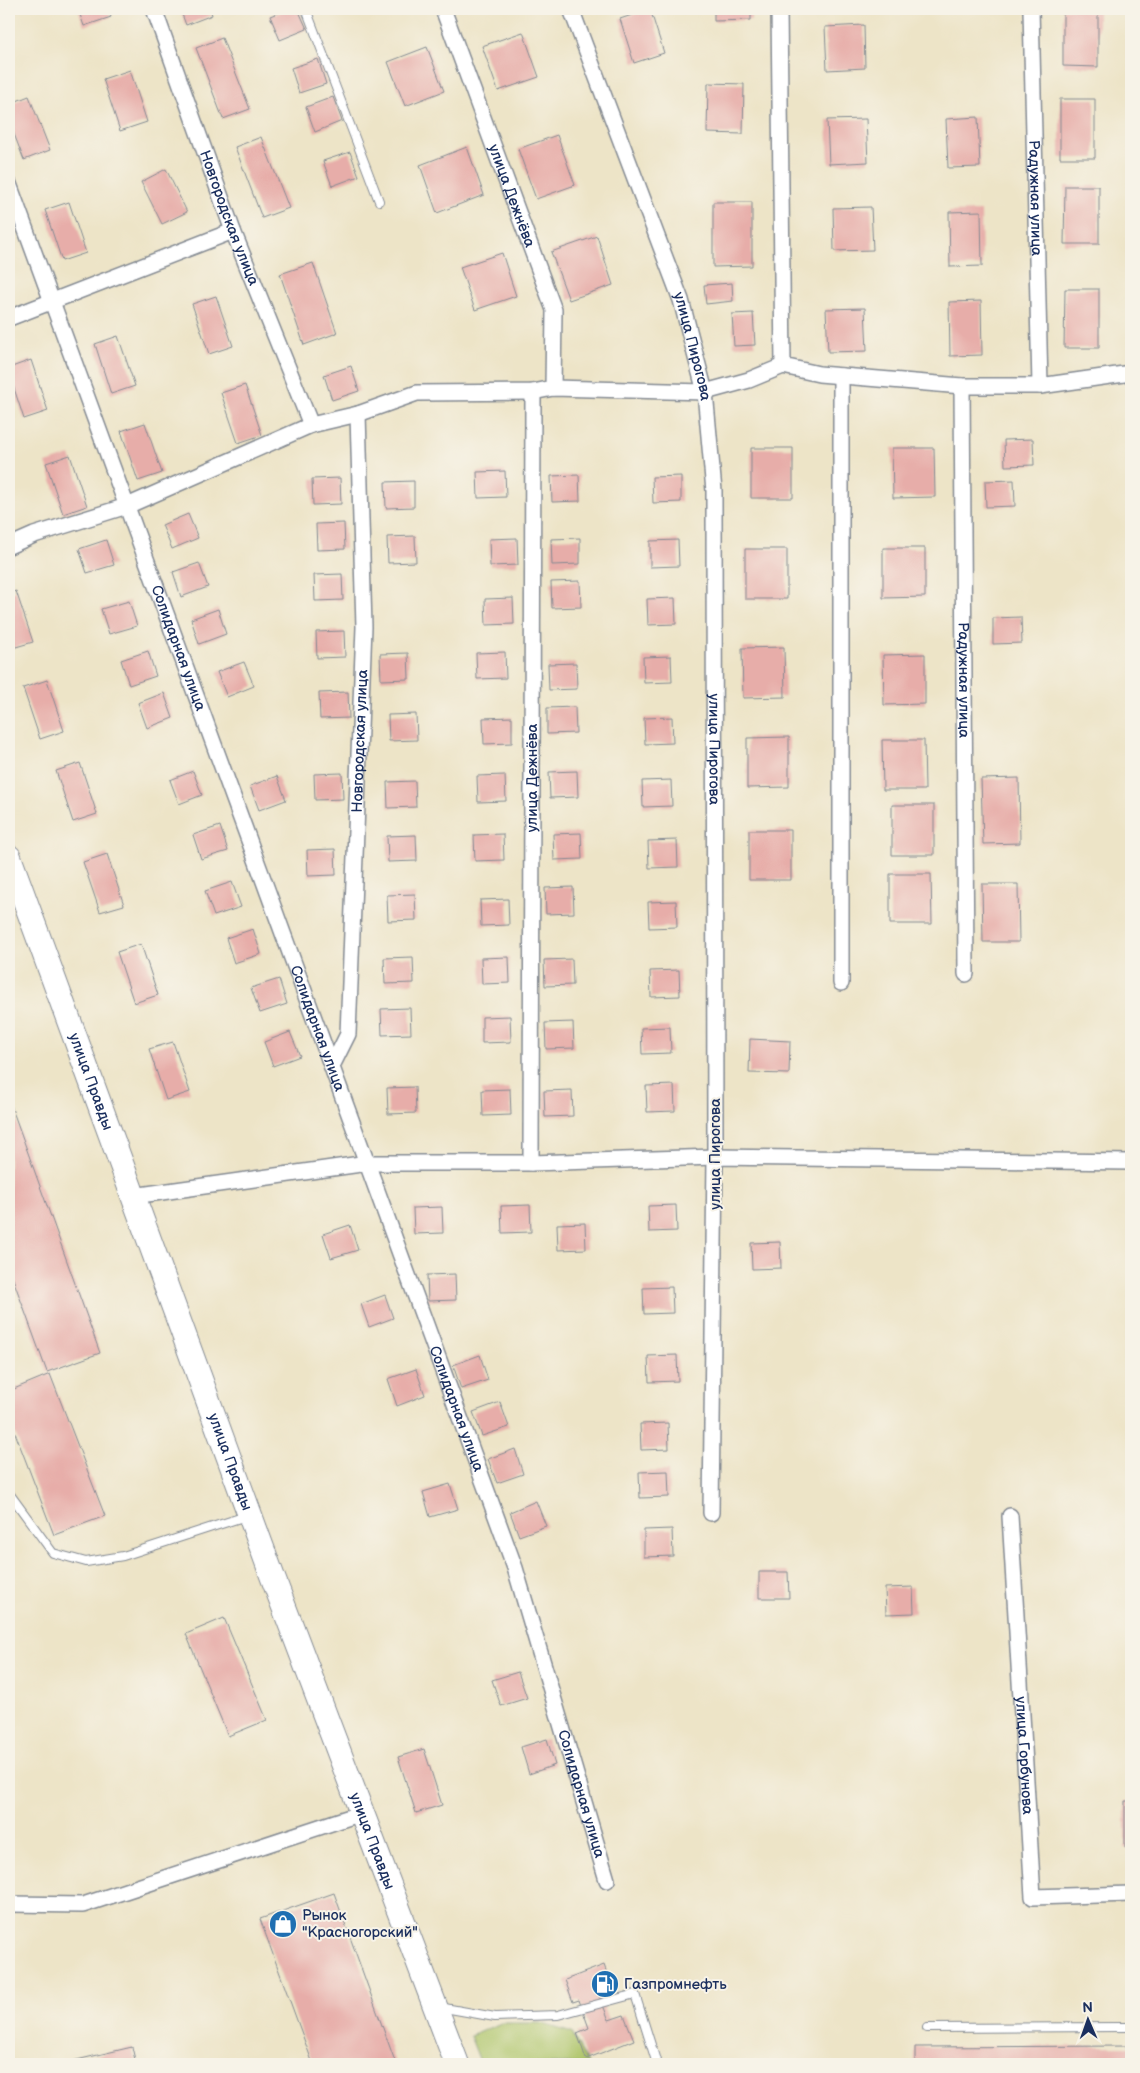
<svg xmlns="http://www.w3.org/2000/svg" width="1140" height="2073" font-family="'Balsamiq Sans',sans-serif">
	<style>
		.green { fill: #aec569; stroke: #647a64 }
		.building { fill: #e7ada9 }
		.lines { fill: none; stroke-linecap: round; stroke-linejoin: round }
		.lane-casing { stroke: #848a92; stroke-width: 10 }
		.street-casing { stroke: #848a92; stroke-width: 18 }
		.primary-casing { stroke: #848a92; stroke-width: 26 }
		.lane { stroke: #fff; stroke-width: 8 }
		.street { stroke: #fff; stroke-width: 15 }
		.primary { stroke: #fff; stroke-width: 24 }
		.labels { text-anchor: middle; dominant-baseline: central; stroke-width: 4; stroke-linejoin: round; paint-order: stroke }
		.street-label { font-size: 15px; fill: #1b2f5e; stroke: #f7f3e8 }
		.poi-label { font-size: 15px; fill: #1b2f5e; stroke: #f7f3e8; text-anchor: start }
	</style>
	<rect width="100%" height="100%" fill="#f7f3e8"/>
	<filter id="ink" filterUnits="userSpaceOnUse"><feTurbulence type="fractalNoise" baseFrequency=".02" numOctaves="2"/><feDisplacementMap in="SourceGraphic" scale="10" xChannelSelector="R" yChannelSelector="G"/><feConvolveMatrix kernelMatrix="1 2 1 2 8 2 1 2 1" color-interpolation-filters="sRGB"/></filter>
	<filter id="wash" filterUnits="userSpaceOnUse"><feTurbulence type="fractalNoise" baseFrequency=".0096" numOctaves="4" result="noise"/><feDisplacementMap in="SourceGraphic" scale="20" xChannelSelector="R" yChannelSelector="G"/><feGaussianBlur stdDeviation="1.12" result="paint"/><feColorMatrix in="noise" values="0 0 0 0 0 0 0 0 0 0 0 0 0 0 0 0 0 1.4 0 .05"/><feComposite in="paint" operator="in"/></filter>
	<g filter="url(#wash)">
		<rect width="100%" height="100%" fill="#ede4c7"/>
		<path class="green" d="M 501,2023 L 540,2023 L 572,2033 L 588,2064 L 481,2064 L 470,2036 Z"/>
		<g id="blocks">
			<path class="building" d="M 78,9 L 108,9 L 111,17 L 84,26 Z
				M 180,9 L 210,9 L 212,15 L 186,25 Z
				M 288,9 L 298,9 L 307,29 L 280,40 L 270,16 Z
				M 650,9 L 664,53 L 634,63 L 620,19 Z
				M 714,9 L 751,9 L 751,20 L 714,21 Z
				M 1063,9 L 1098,9 L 1098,67 L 1063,66 Z
				M 864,25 L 865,68 L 827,70 L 825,27 Z
				M 523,32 L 539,77 L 498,91 L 482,46 Z
				M 222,38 L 250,109 L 223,119 L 196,48 Z
				M 427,47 L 444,91 L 405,106 L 388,62 Z
				M 318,59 L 326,84 L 299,93 L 291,68 Z
				M 130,70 L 147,122 L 120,131 L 103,79 Z
				M 708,83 L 744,84 L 743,134 L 707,133 Z
				M 29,96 L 50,150 L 24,160 L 9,121 L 9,104 Z
				M 333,97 L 342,121 L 315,132 L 306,107 Z
				M 1060,99 L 1095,99 L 1095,158 L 1060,158 Z
				M 978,117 L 980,167 L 948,168 L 946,119 Z
				M 866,119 L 868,162 L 829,164 L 827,120 Z
				M 557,135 L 575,185 L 536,199 L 518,149 Z
				M 261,137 L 289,208 L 262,218 L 235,147 Z
				M 467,147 L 484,195 L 437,213 L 420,165 Z
				M 350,152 L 359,176 L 332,186 L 323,161 Z
				M 166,169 L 187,212 L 162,224 L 141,182 Z
				M 1065,186 L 1099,186 L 1099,244 L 1064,244 Z
				M 69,202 L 86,253 L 62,261 L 45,210 Z
				M 713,202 L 752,202 L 752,266 L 713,267 Z
				M 871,207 L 873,250 L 834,251 L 833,208 Z
				M 981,211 L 982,266 L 950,267 L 949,212 Z
				M 597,236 L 613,285 L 569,300 L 551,252 Z
				M 502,253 L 516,296 L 475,310 L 460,267 Z
				M 313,263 L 337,333 L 304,345 L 280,274 Z
				M 732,283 L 733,301 L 706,304 L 704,285 Z
				M 1065,289 L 1099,289 L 1099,348 L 1064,348 Z
				M 216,296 L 233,346 L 209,354 L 192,304 Z
				M 981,301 L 982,355 L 950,356 L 949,302 Z
				M 865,308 L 867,351 L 828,352 L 826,309 Z
				M 753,313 L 755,345 L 734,346 L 732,314 Z
				M 118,336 L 135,386 L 111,394 L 95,344 Z
				M 31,360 L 48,411 L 24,419 L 9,373 L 9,368 Z
				M 351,366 L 359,391 L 332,400 L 324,375 Z
				M 245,385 L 262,435 L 238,443 L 221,393 Z
				M 145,423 L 162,473 L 138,481 L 121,431 Z
				M 1033,439 L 1034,465 L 1005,466 L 1004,440 Z
				M 751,448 L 793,448 L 793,498 L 751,498 Z
				M 892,448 L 934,448 L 935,497 L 893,498 Z
				M 70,455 L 87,506 L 63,514 L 46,463 Z
				M 505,471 L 506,497 L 478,498 L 477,472 Z
				M 579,475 L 580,501 L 552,502 L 551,476 Z
				M 681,476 L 681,502 L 653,503 L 652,477 Z
				M 340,478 L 341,504 L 313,505 L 312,479 Z
				M 1014,480 L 1015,506 L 986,507 L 985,481 Z
				M 414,481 L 414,507 L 386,508 L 385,482 Z
				M 188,514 L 198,538 L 172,549 L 162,525 Z
				M 344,523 L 345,549 L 317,550 L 316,524 Z
				M 415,536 L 416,562 L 388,563 L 387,537 Z
				M 517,538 L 518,565 L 490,566 L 489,539 Z
				M 580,538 L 580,564 L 552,565 L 551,539 Z
				M 106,540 L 114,565 L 87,573 L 79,549 Z
				M 678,540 L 679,566 L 650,567 L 650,541 Z
				M 883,548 L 925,548 L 925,597 L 883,598 Z
				M 745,549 L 787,549 L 787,599 L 745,599 Z
				M 199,563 L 208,587 L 181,597 L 173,572 Z
				M 342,574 L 343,600 L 315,601 L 314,575 Z
				M 580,581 L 581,607 L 552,608 L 551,582 Z
				M 16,591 L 33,642 L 9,649 L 9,593 Z
				M 513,598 L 514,624 L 486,625 L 485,599 Z
				M 675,598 L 676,624 L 648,625 L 647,599 Z
				M 129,601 L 137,626 L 109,634 L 101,609 Z
				M 218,609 L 226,634 L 199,644 L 191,619 Z
				M 1021,617 L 1022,643 L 993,644 L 993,618 Z
				M 344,631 L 345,657 L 317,658 L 316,632 Z
				M 784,647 L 785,697 L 743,698 L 742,648 Z
				M 148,651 L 156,676 L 129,685 L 121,660 Z
				M 505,652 L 506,678 L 477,679 L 476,653 Z
				M 408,653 L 409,679 L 381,680 L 380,654 Z
				M 925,654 L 925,704 L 884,705 L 883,655 Z
				M 671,656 L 672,682 L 644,683 L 643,657 Z
				M 244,662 L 254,686 L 227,697 L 217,672 Z
				M 576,663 L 577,689 L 549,690 L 548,664 Z
				M 47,680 L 64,731 L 40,739 L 23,688 Z
				M 348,692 L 349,718 L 320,719 L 319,693 Z
				M 164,693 L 173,718 L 147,728 L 138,703 Z
				M 575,707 L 576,733 L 547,734 L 547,708 Z
				M 416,714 L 417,740 L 389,741 L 388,715 Z
				M 512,717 L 512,743 L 484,744 L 483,718 Z
				M 672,717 L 673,743 L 645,744 L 644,718 Z
				M 789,737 L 789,787 L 747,788 L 747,738 Z
				M 882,740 L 924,740 L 925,790 L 883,790 Z
				M 80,763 L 97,814 L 73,822 L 56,771 Z
				M 193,771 L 202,795 L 179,804 L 170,780 Z
				M 577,771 L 578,797 L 550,798 L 549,772 Z
				M 342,773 L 343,799 L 315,800 L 314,774 Z
				M 505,775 L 506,801 L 478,802 L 477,776 Z
				M 277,776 L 286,800 L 259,810 L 250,786 Z
				M 1019,778 L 1020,843 L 983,844 L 981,779 Z
				M 671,780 L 672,806 L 643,807 L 642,781 Z
				M 415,781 L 416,807 L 388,808 L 387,782 Z
				M 892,805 L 934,805 L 934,855 L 892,855 Z
				M 220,826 L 228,851 L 201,859 L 193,835 Z
				M 749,830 L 791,830 L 791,880 L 749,880 Z
				M 581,833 L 582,859 L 554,860 L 553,834 Z
				M 503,834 L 504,860 L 475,861 L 474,835 Z
				M 416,835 L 417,861 L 388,862 L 387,836 Z
				M 677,840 L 678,867 L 649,868 L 648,841 Z
				M 335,849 L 336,875 L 308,876 L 307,850 Z
				M 107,854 L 124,905 L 100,912 L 83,862 Z
				M 890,874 L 931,874 L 932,924 L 890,924 Z
				M 232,882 L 241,907 L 214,916 L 205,891 Z
				M 982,884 L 1018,884 L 1019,942 L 983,942 Z
				M 573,887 L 574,913 L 546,914 L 545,888 Z
				M 415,894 L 416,920 L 388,921 L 387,895 Z
				M 508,899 L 509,925 L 481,926 L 480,900 Z
				M 676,901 L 677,927 L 649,928 L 648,902 Z
				M 253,929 L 261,954 L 234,963 L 226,938 Z
				M 141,944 L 158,995 L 134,1003 L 117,952 Z
				M 413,957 L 414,983 L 385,984 L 384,958 Z
				M 509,957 L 510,983 L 482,984 L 481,958 Z
				M 572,959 L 573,985 L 545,986 L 544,960 Z
				M 679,970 L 680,996 L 651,997 L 650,971 Z
				M 279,979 L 287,1004 L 260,1013 L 251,988 Z
				M 410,1008 L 411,1034 L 382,1035 L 381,1009 Z
				M 510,1016 L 511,1042 L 482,1043 L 482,1017 Z
				M 573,1022 L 574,1048 L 546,1049 L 545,1023 Z
				M 670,1027 L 671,1053 L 642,1054 L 641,1028 Z
				M 290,1032 L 300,1056 L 273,1066 L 264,1042 Z
				M 750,1039 L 790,1041 L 789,1074 L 749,1073 Z
				M 173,1042 L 190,1092 L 166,1100 L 149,1049 Z
				M 674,1085 L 675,1111 L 647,1112 L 646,1086 Z
				M 415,1087 L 416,1113 L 388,1114 L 387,1088 Z
				M 510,1089 L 511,1115 L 483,1116 L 482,1090 Z
				M 572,1090 L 573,1116 L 545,1117 L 544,1091 Z
				M 9,1100 L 100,1353 L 47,1372 L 9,1268 Z
				M 530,1205 L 531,1232 L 502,1233 L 501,1206 Z
				M 676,1205 L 677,1231 L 649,1232 L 648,1206 Z
				M 442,1207 L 443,1233 L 414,1234 L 413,1208 Z
				M 585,1223 L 586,1249 L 558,1250 L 557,1224 Z
				M 350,1225 L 358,1250 L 331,1258 L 323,1234 Z
				M 780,1242 L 781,1268 L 752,1269 L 751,1243 Z
				M 455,1274 L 456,1300 L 428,1301 L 427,1275 Z
				M 672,1287 L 673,1313 L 644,1314 L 643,1288 Z
				M 385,1295 L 393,1318 L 369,1327 L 361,1304 Z
				M 480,1355 L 488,1380 L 461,1389 L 453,1365 Z
				M 677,1355 L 678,1381 L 649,1382 L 648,1356 Z
				M 416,1369 L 425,1395 L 397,1406 L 388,1379 Z
				M 50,1374 L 105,1516 L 54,1535 L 9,1417 L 9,1391 Z
				M 500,1402 L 509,1427 L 482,1436 L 473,1412 Z
				M 668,1423 L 669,1449 L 641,1450 L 640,1424 Z
				M 515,1449 L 523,1474 L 497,1483 L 488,1459 Z
				M 668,1471 L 669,1497 L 640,1498 L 639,1472 Z
				M 450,1484 L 458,1509 L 430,1517 L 423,1492 Z
				M 536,1501 L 546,1526 L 519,1536 L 510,1512 Z
				M 672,1529 L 673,1556 L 644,1557 L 644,1530 Z
				M 759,1572 L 788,1572 L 789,1598 L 759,1598 Z
				M 913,1587 L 914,1613 L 886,1614 L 885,1588 Z
				M 224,1618 L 267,1720 L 228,1736 L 186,1634 Z
				M 518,1672 L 527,1698 L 501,1706 L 492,1680 Z
				M 547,1739 L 555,1765 L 529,1774 L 521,1747 Z
				M 424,1749 L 442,1805 L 416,1813 L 398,1757 Z
				M 1125,1801 L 1131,1801 L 1131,1848 L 1125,1848 Z
				M 334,1893 L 396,2064 L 313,2064 L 260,1919 Z
				M 604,1965 L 612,1987 L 598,1993 L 609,2020 L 624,2015 L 634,2040 L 586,2059 L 577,2033 L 589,2028 L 579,2000 L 573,2002 L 565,1980 Z
				M 1131,2046 L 1131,2064 L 915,2064 L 915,2047 Z
				M 132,2047 L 136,2064 L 68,2064 L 68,2062 Z"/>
		</g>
	</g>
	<g filter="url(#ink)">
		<use href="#blocks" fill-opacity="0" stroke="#848a92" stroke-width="1"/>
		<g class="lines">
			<defs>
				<path id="lane" d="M 306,9 L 379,201
					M 9,1493 L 53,1553 L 86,1562 L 123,1556 L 246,1516
					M 439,2007 L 495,2017 L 558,2015 L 635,1994 L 657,2064
					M 927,2028 L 1131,2027"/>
				<g id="street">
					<path id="s1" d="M 154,9 L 233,231 L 311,425"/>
					<path id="s2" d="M 443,9 L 554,310 L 553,388"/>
					<path id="s3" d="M 571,9 L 681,300 L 705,392 L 714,491 L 715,1157 L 711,1513"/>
					<path d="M 779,9 L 783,366"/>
					<path id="s4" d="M 1031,9 L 1040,386"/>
					<path id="s5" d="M 9,184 L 515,1568 L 607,1880"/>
					<path d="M 9,318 L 233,231"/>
					<path d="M 841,376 L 841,983"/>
					<path id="s6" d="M 962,386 L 966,974"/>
					<path d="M 9,546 L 34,535 L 127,506 L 311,425 L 358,414 L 417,393 L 533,392 L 553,388 L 705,392 L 749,380 L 783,366 L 819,374 L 962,386 L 1040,386 L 1131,373"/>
					<path id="s7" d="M 332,1066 L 348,1034 L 364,627 L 358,414"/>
					<path id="s8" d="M 531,1163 L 533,392"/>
					<path d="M 133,1196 L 368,1163 L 531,1163 L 715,1157 L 1131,1162"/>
					<path id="s9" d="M 1010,1516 L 1033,1897 L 1131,1894"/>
					<path d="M 9,1904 L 83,1905 L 362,1813"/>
				</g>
				<g id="primary">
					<path id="s10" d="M 9,857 L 273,1578 L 457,2064"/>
				</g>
			</defs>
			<use href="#lane" class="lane-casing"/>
			<use href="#street" class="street-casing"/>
			<use href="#primary" class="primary-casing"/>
			<use href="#lane" class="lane"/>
			<use href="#street" class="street"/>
			<use href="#primary" class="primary"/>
		</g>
	</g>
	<defs>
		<symbol id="shop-disc" viewBox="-11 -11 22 22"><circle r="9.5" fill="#1f6fb2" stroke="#f7f3e8"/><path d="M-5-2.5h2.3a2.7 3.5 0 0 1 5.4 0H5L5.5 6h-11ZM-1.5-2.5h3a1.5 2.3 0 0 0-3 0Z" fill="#fff"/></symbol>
		<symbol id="fuel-disc" viewBox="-11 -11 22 22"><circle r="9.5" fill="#1f6fb2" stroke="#f7f3e8"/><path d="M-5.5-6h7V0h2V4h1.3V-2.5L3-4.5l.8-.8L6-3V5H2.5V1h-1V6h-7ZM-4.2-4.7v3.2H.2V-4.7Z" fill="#fff"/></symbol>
	</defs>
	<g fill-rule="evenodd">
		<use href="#shop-disc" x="267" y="1908" width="32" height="32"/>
		<use href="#fuel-disc" x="589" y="1968" width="32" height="32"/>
	</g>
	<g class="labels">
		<g class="street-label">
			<text stroke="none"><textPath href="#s2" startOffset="199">улица Дежнёва</textPath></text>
			<text stroke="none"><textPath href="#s4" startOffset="189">Радужная улица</textPath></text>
			<text stroke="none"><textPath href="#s1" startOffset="222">Новгородская улица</textPath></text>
			<text stroke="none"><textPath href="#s3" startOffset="359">улица Пирогова</textPath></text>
			<text stroke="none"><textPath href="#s5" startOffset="494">Солидарная улица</textPath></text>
			<text stroke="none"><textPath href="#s6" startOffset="294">Радужная улица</textPath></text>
			<text stroke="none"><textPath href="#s7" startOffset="329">Новгородская улица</textPath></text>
			<text stroke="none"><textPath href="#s3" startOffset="764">улица Пирогова</textPath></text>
			<text stroke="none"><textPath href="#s8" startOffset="385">улица Дежнёва</textPath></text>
			<text stroke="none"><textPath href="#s5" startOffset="899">Солидарная улица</textPath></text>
			<text stroke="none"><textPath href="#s10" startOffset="239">улица Правды</textPath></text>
			<text transform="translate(715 1154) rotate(-90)">улица Пирогова</text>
			<text stroke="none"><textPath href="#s5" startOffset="1304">Солидарная улица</textPath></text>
			<text stroke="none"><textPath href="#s10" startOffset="644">улица Правды</textPath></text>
			<text stroke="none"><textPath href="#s9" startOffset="240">улица Горбунова</textPath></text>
			<text stroke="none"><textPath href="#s5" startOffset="1709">Солидарная улица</textPath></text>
			<text stroke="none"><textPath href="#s10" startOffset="1049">улица Правды</textPath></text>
		</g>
		<g class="poi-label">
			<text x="302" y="1915">Рынок<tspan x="302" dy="17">"Красногорский"</tspan></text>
			<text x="624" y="1984">Газпромнефть</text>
		</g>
	</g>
	<rect width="1140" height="2073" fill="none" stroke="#f7f3e8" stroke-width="30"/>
	<g transform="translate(1088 2020) rotate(358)" stroke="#f7f3e8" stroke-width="4" paint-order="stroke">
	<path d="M0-4L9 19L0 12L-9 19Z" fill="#1b2f5e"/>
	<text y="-8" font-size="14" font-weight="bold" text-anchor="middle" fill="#1b2f5e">N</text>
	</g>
</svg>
